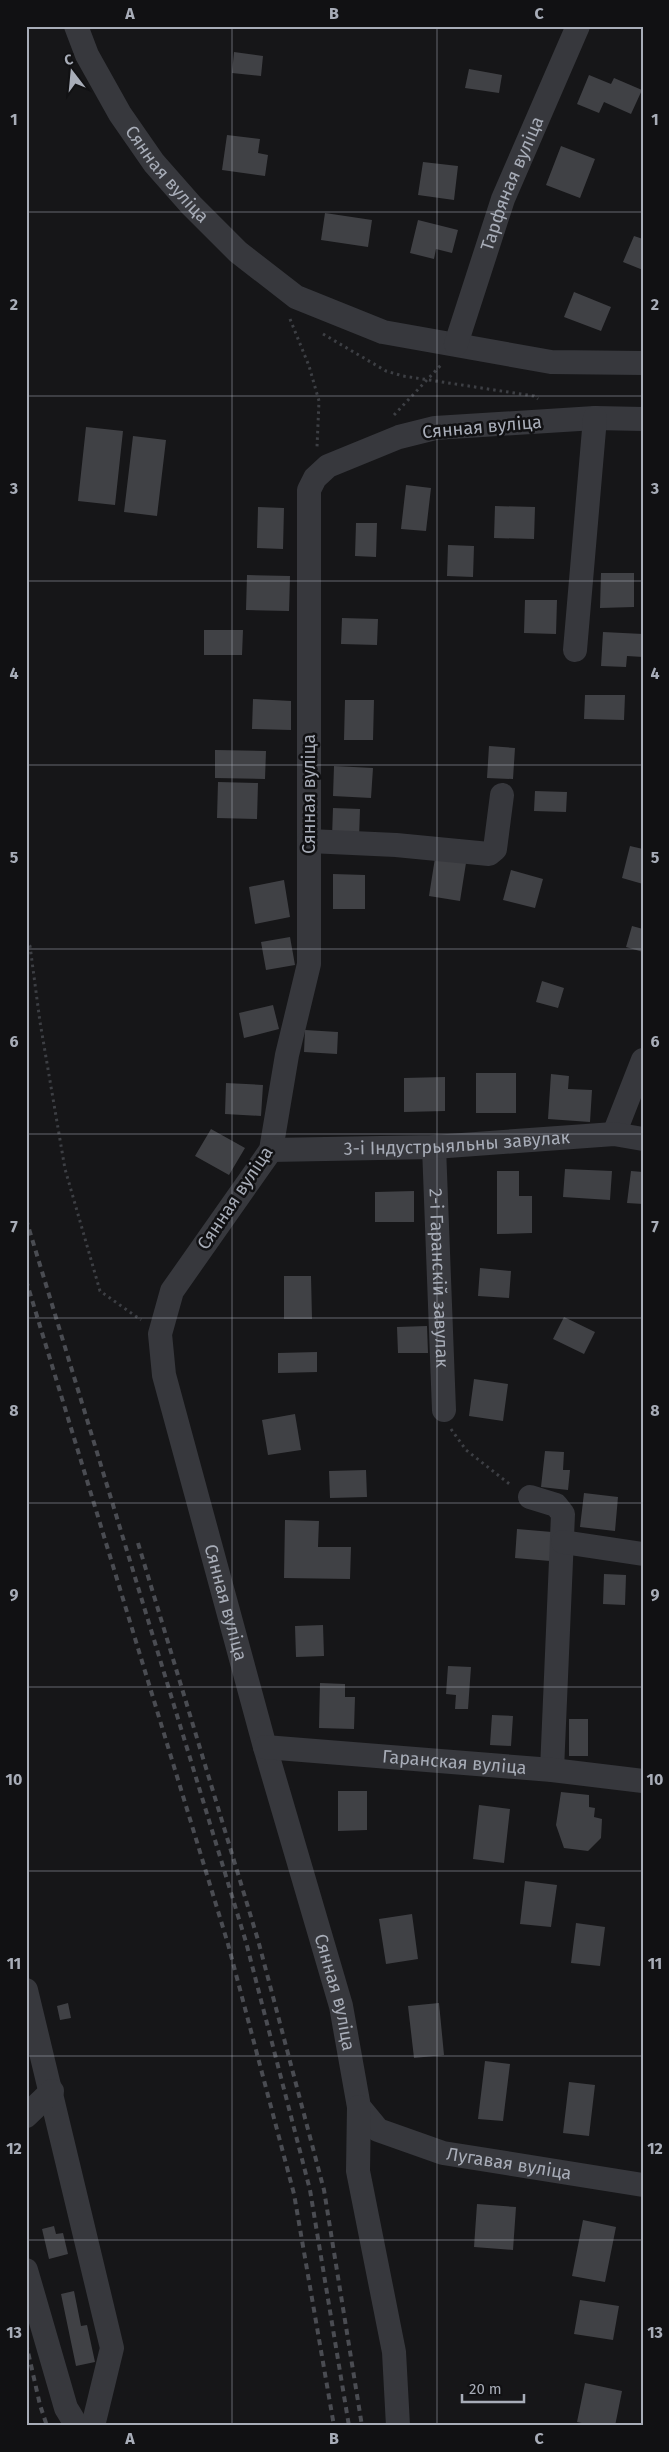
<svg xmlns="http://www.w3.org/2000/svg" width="669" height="2452" font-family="'Fira Sans',sans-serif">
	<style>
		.building { fill: #404145 }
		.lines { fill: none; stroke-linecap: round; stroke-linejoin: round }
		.path { stroke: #3d3f44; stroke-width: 3; stroke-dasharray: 2.5 4; stroke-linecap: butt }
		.minor { stroke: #37383d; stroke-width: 24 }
		.rail { stroke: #4a4c52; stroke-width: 4; stroke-dasharray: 6 5; stroke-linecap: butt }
		.grid { fill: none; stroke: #a8adb8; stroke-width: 1; stroke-opacity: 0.55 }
		.labels { text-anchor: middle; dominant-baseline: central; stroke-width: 5; stroke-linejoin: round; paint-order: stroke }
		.street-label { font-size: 18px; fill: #a8adb8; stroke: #111113 }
		.neatline { fill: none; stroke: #a8adb8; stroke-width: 2 }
		.grid-label { font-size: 16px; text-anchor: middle; font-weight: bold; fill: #a8adb8 }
	</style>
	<rect width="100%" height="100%" fill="#161618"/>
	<path class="building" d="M 234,52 L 263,56 L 261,76 L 232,73 Z
		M 469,69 L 502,75 L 499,93 L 465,88 Z
		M 589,75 L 611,84 L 614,78 L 642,90 L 631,114 L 604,102 L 599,113 L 577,104 Z
		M 227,135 L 260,139 L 258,153 L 268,155 L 265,176 L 222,170 Z
		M 561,146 L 595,159 L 580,198 L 546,185 Z
		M 423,162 L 458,166 L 454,200 L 418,195 Z
		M 325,213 L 372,220 L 368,247 L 321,240 Z
		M 418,220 L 458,230 L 452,253 L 436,249 L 434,259 L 410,253 Z
		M 634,236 L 643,239 L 643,270 L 623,262 Z
		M 574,292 L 611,307 L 601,331 L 564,317 Z
		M 86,427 L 123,431 L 115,505 L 78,501 Z
		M 133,436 L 166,440 L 157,516 L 124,512 Z
		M 406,485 L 431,488 L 426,531 L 401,529 Z
		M 495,506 L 535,507 L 534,539 L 494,538 Z
		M 258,507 L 284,508 L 283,549 L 257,548 Z
		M 356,523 L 377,523 L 376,557 L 355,556 Z
		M 448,545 L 474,546 L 473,577 L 447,576 Z
		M 601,573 L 634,573 L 634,607 L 600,608 Z
		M 247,575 L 290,576 L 289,611 L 246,610 Z
		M 525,600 L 557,600 L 556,634 L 524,633 Z
		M 342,618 L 378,619 L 377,645 L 341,644 Z
		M 204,630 L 243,630 L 242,655 L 204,655 Z
		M 603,632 L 643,634 L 643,657 L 627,656 L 626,667 L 601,666 Z
		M 585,695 L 625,695 L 624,720 L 584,719 Z
		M 253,699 L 291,701 L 291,730 L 252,729 Z
		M 345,700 L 374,700 L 373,740 L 344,740 Z
		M 489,746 L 515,748 L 513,779 L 487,778 Z
		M 215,750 L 266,751 L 265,779 L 215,778 Z
		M 334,766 L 373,768 L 371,798 L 333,796 Z
		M 218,782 L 258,783 L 257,819 L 217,818 Z
		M 535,791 L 567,792 L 566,812 L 534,811 Z
		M 333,808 L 360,809 L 359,838 L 332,837 Z
		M 630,846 L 643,849 L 643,884 L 622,878 Z
		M 435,858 L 466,863 L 460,901 L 429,896 Z
		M 511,870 L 543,879 L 535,908 L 503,900 Z
		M 333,874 L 365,875 L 365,909 L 333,909 Z
		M 284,880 L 290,917 L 255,924 L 249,887 Z
		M 632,926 L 643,929 L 643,952 L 626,947 Z
		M 290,937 L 295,965 L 266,970 L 261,942 Z
		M 542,981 L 564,988 L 558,1008 L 536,1002 Z
		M 273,1005 L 279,1029 L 244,1038 L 239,1013 Z
		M 305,1030 L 338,1032 L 337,1054 L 304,1052 Z
		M 476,1073 L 516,1073 L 516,1113 L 476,1113 Z
		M 551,1074 L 569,1076 L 568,1089 L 592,1090 L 590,1122 L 548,1119 Z
		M 445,1077 L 445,1111 L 404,1112 L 404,1078 Z
		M 226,1083 L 263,1085 L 261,1116 L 225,1114 Z
		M 211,1129 L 245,1148 L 229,1175 L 195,1156 Z
		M 565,1169 L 612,1171 L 610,1200 L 563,1197 Z
		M 497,1171 L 519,1171 L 519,1196 L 532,1196 L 532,1233 L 497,1234 Z
		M 631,1171 L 643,1172 L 643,1204 L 627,1203 Z
		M 414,1191 L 414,1222 L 375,1222 L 375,1192 Z
		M 480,1268 L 511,1271 L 509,1298 L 478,1296 Z
		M 284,1276 L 311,1276 L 312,1319 L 284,1319 Z
		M 564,1317 L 595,1332 L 584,1354 L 553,1339 Z
		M 427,1326 L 428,1353 L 398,1353 L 397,1327 Z
		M 317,1352 L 317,1372 L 278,1373 L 278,1353 Z
		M 474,1379 L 508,1384 L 503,1421 L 469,1416 Z
		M 295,1414 L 301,1450 L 268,1455 L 262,1420 Z
		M 545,1451 L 564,1452 L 563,1470 L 570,1470 L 568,1490 L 541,1487 Z
		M 366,1470 L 367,1497 L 330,1498 L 329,1471 Z
		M 584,1493 L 618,1497 L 615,1531 L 580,1527 Z
		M 285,1520 L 319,1521 L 318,1547 L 351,1547 L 350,1579 L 284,1578 Z
		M 517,1529 L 552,1532 L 550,1561 L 515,1558 Z
		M 604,1574 L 626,1575 L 625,1605 L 603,1604 Z
		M 323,1625 L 324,1656 L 296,1657 L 295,1626 Z
		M 448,1666 L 471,1667 L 468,1709 L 455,1709 L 456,1695 L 446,1694 Z
		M 320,1683 L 345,1684 L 345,1697 L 355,1697 L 354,1729 L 319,1728 Z
		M 492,1715 L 513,1716 L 511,1746 L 490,1745 Z
		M 569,1719 L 588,1719 L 588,1756 L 569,1756 Z
		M 338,1791 L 367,1791 L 367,1830 L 338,1831 Z
		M 561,1792 L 589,1795 L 589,1807 L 595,1808 L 594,1817 L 602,1819 L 601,1838 L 588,1851 L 564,1848 L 556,1825 Z
		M 479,1805 L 510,1809 L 504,1863 L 473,1859 Z
		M 525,1881 L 557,1885 L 551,1927 L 520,1924 Z
		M 412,1914 L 418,1959 L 386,1964 L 379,1919 Z
		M 576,1923 L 605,1927 L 600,1966 L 571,1963 Z
		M 68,2003 L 71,2018 L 60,2020 L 57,2006 Z
		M 439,2003 L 444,2055 L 414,2058 L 408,2006 Z
		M 485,2061 L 510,2064 L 503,2121 L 478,2119 Z
		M 569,2082 L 595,2085 L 589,2136 L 563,2133 Z
		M 477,2204 L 516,2207 L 513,2250 L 474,2247 Z
		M 583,2220 L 616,2227 L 605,2282 L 572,2276 Z
		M 54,2226 L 56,2234 L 63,2233 L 68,2254 L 49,2259 L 42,2229 Z
		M 74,2291 L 81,2326 L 87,2325 L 95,2362 L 76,2366 L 61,2294 Z
		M 580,2300 L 619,2306 L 613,2340 L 574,2334 Z
		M 585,2383 L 622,2391 L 615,2426 L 596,2426 L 577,2422 Z"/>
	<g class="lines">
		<path class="path" d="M 290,319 L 309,366 L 319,401 L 317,447
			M 323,334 L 386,371 L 403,376 L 534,396 L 538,399
			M 394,415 L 441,365
			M 26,940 L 30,946 L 40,1022 L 65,1169 L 100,1291 L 141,1320
			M 451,1429 L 466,1450 L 512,1486"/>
		<g class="minor">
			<path id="s1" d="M 76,26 L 87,55 L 120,114 L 154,163 L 191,205 L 238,252 L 296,297 L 383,332 L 551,362 L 643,363"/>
			<path id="s2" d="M 456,344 L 503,199 L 578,26"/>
			<path id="s3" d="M 643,419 L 595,418 L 435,428 L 399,437 L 328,466 L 315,478 L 309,490 L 309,964 L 287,1055 L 271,1150 L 172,1291 L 160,1334 L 164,1375 L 265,1747 L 341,2006 L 359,2107 L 378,2130 L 443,2153 L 643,2185"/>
			<path d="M 575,650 L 595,418"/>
			<path d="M 309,841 L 396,845 L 489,854 L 495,849 L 502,795"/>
			<path d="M 614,1134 L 643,1060"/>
			<path id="s4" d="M 434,1147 L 444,1410"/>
			<path id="s5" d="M 271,1150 L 434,1147 L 614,1134 L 643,1139"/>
			<path d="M 530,1497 L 556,1505 L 563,1514 L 552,1770"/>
			<path d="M 563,1542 L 643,1554"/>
			<path id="s6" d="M 265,1747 L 552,1770 L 643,1781"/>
			<path d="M 26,1990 L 112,2348 L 93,2426"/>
			<path d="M 359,2107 L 358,2171 L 394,2352 L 398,2426"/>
			<path d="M 26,2116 L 52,2091"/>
			<path d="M 26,2270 L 66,2408 L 77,2426"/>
		</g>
		<path class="rail" d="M 26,1219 L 246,1942 L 310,2190 L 349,2426
			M 26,1280 L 228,1944 L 294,2194 L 334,2426
			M 138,1543 L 258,1940 L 324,2190 L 362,2426
			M 26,2343 L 40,2405 L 47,2426"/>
	</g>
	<path class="grid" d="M 232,26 L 232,2426M 437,26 L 437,2426M 26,212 L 643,212M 26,396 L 643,396M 26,581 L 643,581M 26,765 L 643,765M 26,949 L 643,949M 26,1134 L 643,1134M 26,1318 L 643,1318M 26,1503 L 643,1503M 26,1687 L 643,1687M 26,1871 L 643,1871M 26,2056 L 643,2056M 26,2240 L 643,2240"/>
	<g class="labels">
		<g class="street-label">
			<text stroke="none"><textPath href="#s1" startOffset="175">Сянная вуліца</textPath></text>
			<text stroke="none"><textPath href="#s2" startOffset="170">Тарфяная вуліца</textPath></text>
			<text transform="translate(482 427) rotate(-5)">Сянная вуліца</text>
			<text transform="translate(309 794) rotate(-90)">Сянная вуліца</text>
			<text stroke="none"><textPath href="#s5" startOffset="186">3-і Індустрыяльны завулак</textPath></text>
			<text transform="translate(235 1198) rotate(-56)">Сянная вуліца</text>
			<text stroke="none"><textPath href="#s4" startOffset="131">2-і Гаранскій завулак</textPath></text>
			<text stroke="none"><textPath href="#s3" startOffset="1511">Сянная вуліца</textPath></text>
			<text stroke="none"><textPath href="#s6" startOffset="190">Гаранская вуліца</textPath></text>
			<text stroke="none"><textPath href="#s3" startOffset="1916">Сянная вуліца</textPath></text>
			<text stroke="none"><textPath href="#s3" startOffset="2199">Лугавая вуліца</textPath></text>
		</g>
	</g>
	<rect width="669" height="2452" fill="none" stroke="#111113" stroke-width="55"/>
	<g transform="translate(72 72) rotate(344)" stroke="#111113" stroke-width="4" paint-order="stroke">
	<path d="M0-4L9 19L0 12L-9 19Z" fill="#a8adb8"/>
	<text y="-8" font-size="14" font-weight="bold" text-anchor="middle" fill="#a8adb8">С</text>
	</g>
	<path d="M462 2394v8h62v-8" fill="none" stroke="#a8adb8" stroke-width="2.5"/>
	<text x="469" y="2394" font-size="15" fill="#a8adb8" stroke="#111113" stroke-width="4" paint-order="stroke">20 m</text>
	<rect x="28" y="28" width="614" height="2396" class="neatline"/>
	<g class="grid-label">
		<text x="130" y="19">A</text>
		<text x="334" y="19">B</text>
		<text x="539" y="19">C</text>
		<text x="14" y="125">1</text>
		<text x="655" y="125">1</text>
		<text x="14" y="310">2</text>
		<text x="655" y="310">2</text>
		<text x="14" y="494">3</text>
		<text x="655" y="494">3</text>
		<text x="14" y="679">4</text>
		<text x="655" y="679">4</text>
		<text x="14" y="863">5</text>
		<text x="655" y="863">5</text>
		<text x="14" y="1047">6</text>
		<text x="655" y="1047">6</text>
		<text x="14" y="1232">7</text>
		<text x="655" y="1232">7</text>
		<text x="14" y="1416">8</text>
		<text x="655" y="1416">8</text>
		<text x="14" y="1600">9</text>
		<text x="655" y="1600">9</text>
		<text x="14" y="1785">10</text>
		<text x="655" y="1785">10</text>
		<text x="14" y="1969">11</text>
		<text x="655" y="1969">11</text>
		<text x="14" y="2154">12</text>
		<text x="655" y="2154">12</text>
		<text x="14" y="2338">13</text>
		<text x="655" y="2338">13</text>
		<text x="130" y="2444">A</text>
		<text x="334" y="2444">B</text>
		<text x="539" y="2444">C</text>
	</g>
</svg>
